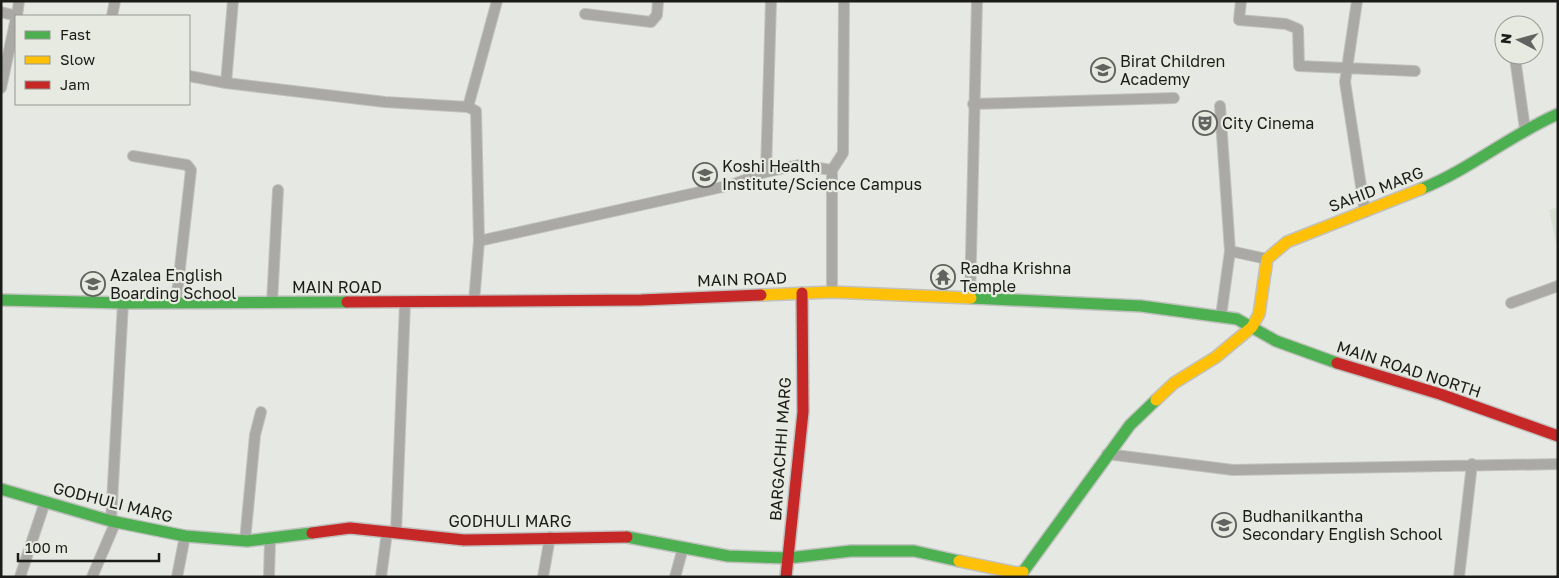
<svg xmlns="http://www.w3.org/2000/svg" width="1559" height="578" font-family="'Golos Text',sans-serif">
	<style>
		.built { fill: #d9ded3 }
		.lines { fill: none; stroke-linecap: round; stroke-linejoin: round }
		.street-casing { stroke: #c1c2bf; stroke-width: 12 }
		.fast-casing { stroke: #c1c2bf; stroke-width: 14 }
		.slow-casing { stroke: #c1c2bf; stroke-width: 14 }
		.jam-casing { stroke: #c1c2bf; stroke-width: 14 }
		.street { stroke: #aaa9a5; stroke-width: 10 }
		.fast { stroke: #4caf50; stroke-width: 11 }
		.slow { stroke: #ffc107; stroke-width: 11 }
		.jam { stroke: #c62828; stroke-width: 11 }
		.labels { text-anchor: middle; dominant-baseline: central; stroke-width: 4.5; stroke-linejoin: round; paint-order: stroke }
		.poi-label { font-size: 16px; fill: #1b1c19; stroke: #e6eae1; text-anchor: start }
		.street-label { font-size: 16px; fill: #1b1c19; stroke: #e6eae1 }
	</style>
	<rect width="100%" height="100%" fill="#e6e8e3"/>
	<path class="built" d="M 1558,207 L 1558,252 L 1549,210 Z"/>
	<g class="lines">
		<defs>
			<path id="street" d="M 1241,1 L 1239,20 L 1286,24 L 1298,29 L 1299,66 L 1415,71
				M 1357,1 L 1345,82 L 1365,212
				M 1,12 L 17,16
				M 585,14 L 651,22 L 657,15 L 658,1
				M 17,16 L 19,1
				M 112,16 L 115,1
				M 1515,58 L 1525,129
				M 189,76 L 226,83 L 385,102 L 468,107 L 476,111 L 479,241 L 474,302
				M 226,83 L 233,1
				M 1,88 L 16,18
				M 973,104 L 1174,98
				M 1220,106 L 1230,251 L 1267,259
				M 468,107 L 497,1
				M 133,156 L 187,165 L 191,170 L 176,303
				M 766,172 L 771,1
				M 479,241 L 731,185 L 766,172 L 799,165 L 832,170
				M 832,292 L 832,170 L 843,153 L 844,1
				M 970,298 L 977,1
				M 272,303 L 278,190
				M 1511,303 L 1558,286
				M 1221,316 L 1230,251
				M 1107,454 L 1233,470 L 1558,464
				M 111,521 L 123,303
				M 396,533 L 405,303
				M 245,541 L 255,435 L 261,412
				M 20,577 L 45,502
				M 92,577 L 116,521
				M 177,577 L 185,536
				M 269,577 L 270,540
				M 381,577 L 387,532
				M 543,577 L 550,537
				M 675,577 L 683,548
				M 1459,577 L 1472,464"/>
			<path id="fast" d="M 1421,189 C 1469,170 1510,135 1558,114
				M 971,298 L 1141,306 L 1237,319 L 1276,341 L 1337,363
				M 1,300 L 123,303 L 347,302
				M 1,489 L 111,521 L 185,536 L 247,541 L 312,533
				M 627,537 L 728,556 L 788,558 L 851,551 L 914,551 L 959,561
				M 1023,572 L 1130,425 L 1156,400"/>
			<path id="slow" d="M 761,295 L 832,292 L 971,298
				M 1156,400 L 1174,383 L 1216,357 L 1252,327 L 1259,314 L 1267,259 L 1287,242 L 1421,189
				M 959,561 L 1017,573 L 1023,572"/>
			<path id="jam" d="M 347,302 L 641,300 L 761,295
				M 1337,363 L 1440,394 L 1558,436
				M 312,533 L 350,528 L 464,540 L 627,537
				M 786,577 L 803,412 L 802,293"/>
		</defs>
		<use href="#street" class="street-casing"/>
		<use href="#fast" class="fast-casing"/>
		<use href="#slow" class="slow-casing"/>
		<use href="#jam" class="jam-casing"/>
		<use href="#street" class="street"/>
		<use href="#fast" class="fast"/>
		<use href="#slow" class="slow"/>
		<use href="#jam" class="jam"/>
	</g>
	<defs>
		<symbol id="school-ring" viewBox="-11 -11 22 22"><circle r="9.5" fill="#e6eae1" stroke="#626360" stroke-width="1.5"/><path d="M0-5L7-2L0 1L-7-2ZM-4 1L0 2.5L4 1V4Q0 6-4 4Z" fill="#626360"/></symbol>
		<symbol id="theatre-ring" viewBox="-11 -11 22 22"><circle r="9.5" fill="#e6eae1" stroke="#626360" stroke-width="1.5"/><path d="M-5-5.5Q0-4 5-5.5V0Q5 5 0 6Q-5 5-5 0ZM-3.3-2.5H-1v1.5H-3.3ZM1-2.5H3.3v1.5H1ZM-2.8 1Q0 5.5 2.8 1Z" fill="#626360"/></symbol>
		<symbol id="temple-ring" viewBox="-11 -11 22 22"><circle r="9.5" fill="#e6eae1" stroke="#626360" stroke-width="1.5"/><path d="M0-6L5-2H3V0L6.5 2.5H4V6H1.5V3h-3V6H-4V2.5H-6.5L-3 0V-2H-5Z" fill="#626360"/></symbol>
	</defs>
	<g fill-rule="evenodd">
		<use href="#school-ring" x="1089" y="56" width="28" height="28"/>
		<use href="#theatre-ring" x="1191" y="109" width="28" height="28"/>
		<use href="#school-ring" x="691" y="161" width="28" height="28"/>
		<use href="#temple-ring" x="929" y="263" width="28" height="28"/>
		<use href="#school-ring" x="79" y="270" width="28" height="28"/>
		<use href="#school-ring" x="1210" y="511" width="28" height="28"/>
	</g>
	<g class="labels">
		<g class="poi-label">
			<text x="1120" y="61">Birat Children<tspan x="1120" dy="18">Academy</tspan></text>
			<text x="1222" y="123">City Cinema</text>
			<text x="722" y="166">Koshi Health<tspan x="722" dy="18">Institute/Science Campus</tspan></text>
			<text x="960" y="268">Radha Krishna<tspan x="960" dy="18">Temple</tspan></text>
			<text x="110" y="275">Azalea English<tspan x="110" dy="18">Boarding School</tspan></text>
			<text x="1242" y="516">Budhanilkantha<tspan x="1242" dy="18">Secondary English School</tspan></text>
		</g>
		<g class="street-label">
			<text transform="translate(1376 189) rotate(-21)">SAHID MARG</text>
			<text transform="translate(742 279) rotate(-2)">MAIN ROAD</text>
			<text x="337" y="287">MAIN ROAD</text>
			<text transform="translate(1409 369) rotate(18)">MAIN ROAD NORTH</text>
			<text transform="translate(780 449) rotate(-86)">BARGACHHI MARG</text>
			<text transform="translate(113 502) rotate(14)">GODHULI MARG</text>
			<text x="510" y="521">GODHULI MARG</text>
		</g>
	</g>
	<rect width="1559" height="578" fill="none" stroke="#1b1c19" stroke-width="5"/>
	<rect x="15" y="15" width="175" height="90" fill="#e6eae1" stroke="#959891"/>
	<rect x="25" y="31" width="25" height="8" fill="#4caf50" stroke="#959891"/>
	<text x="60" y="40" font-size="15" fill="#1b1c19">Fast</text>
	<rect x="25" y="56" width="25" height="8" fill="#ffc107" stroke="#959891"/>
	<text x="60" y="65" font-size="15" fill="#1b1c19">Slow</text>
	<rect x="25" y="81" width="25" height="8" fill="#c62828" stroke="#959891"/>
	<text x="60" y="90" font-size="15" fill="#1b1c19">Jam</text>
	<g transform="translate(1519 40) rotate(276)"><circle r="24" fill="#e6eae1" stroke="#959891"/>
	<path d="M0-4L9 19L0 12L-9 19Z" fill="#626360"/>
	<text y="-8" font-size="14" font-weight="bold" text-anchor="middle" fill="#1b1c19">N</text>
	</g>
	<path d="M18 553v8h141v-8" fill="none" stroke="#1b1c19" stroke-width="2.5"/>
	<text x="25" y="553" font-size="15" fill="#1b1c19" stroke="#e6eae1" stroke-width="4" paint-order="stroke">100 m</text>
</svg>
